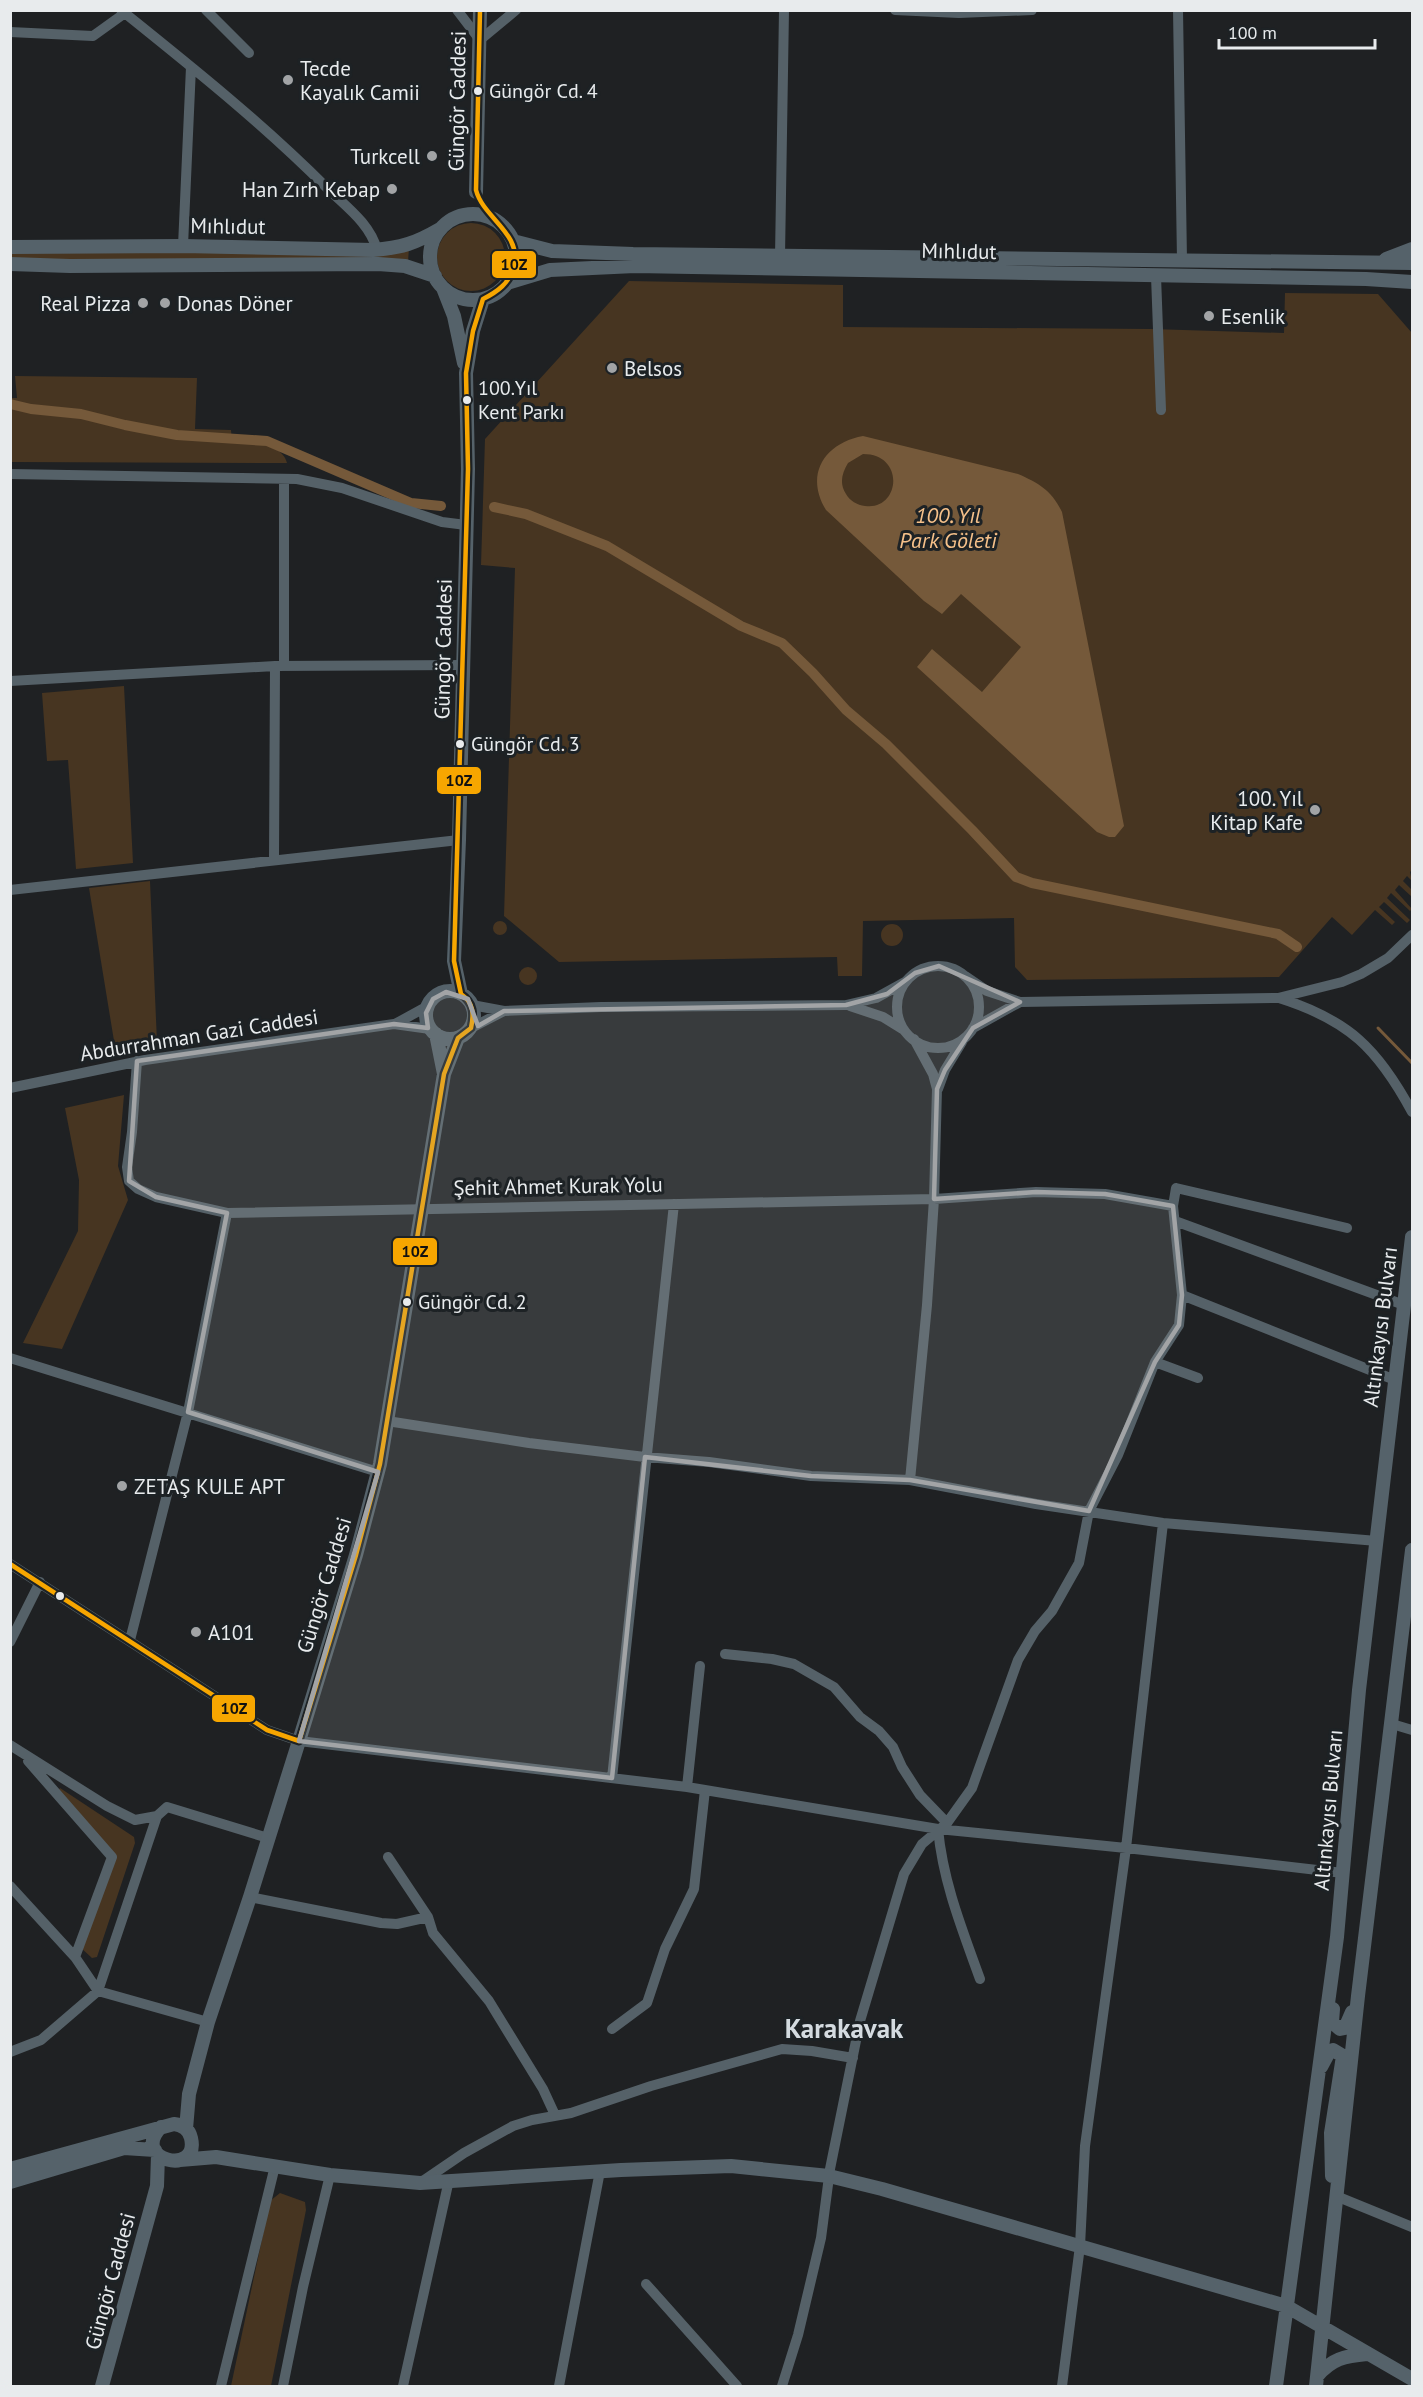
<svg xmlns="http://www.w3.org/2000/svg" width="1423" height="2397" font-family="'PT Sans',sans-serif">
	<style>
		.green { fill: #473521 }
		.water { fill: #75593a; fill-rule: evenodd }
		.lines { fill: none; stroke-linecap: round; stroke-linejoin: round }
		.stream { stroke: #75593a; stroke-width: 3 }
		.canal { stroke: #75593a; stroke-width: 10 }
		.minor { stroke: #556168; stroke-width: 10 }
		.major { stroke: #55626a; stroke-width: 14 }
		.bus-1-casing { stroke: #1d2225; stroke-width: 9 }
		.bus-1 { stroke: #f7a600; stroke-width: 4.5 }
		.marked { fill: #a2a4a6; fill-opacity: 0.2; stroke: #a2a4a6; stroke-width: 4.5; stroke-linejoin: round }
		.poi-dot { fill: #a2a4a6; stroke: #1d2225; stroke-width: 2 }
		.bus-dot { fill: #e8ebed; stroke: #1d2225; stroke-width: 2 }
		.labels { text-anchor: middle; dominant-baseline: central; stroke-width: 6; stroke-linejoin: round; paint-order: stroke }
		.bus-label { font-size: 20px; fill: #e8ebed; stroke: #1d2225; text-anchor: start }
		.poi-label { font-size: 21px; fill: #e8ebed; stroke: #1d2225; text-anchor: start }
		.street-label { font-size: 21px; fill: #e8ebed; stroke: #1d2225 }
		.water-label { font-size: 22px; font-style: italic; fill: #f6c18a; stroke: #1d2225 }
		.district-label { font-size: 27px; font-weight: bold; fill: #d4dbe0; stroke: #1d2225 }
		.line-badge { stroke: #1d2225; stroke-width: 2 }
		.pale-badge-label { font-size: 16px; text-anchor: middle; font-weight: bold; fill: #111 }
	</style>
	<rect width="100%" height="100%" fill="#1f2123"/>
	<path class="green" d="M437 257a34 34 0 1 1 68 0a34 34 0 1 1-68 0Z
		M 409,248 L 408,262 L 11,259 L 11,250 Z
		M 629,281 L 843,285 L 843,327 L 1151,329 L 1284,333 L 1285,293 L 1378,294 L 1412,333 L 1412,870 L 1410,872 L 1412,881 L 1407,876 L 1403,881 L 1412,890 L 1412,897 L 1399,885 L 1395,890 L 1412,909 L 1410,911 L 1391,893 L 1387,898 L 1410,920 L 1407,923 L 1384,902 L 1379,907 L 1395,922 L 1392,925 L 1375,910 L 1352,935 L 1332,917 L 1279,977 L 1027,980 L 1015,967 L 1014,918 L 863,921 L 862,976 L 838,976 L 837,957 L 559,962 L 504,916 L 515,568 L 481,565 L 485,439 Z
		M 15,376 L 197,378 L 195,429 L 231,430 L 232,441 C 250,444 282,442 287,463 L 11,462 L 11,398 L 17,398 Z
		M 124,686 L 133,863 L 76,869 L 68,760 L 47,761 L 42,693 Z
		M 150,881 L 157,1042 L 115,1047 L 89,888 Z
		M493 928a7 7 0 1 1 14 0a7 7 0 1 1-14 0Z
		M881 935a11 11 0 1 1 22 0a11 11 0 1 1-22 0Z
		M519 976a9 9 0 1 1 18 0a9 9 0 1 1-18 0Z
		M 124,1095 L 118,1166 L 128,1200 L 62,1349 L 23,1343 L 78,1231 L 79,1180 L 65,1108 Z
		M 60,1788 L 134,1837 L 135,1843 L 97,1957 L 92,1958 L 80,1947 L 108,1853 L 56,1795 Z
		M 280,2193 L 305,2202 L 306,2210 L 271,2386 L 231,2386 L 270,2201 Z"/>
	<path class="water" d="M 863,436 L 1018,474 C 1039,483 1052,491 1062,512 L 1124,826 L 1115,837 L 1109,837 L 1097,832 L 917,667 L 932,649 L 982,692 L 1021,647 L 961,594 L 942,614 L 924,601 L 826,510 C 804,474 825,443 863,436 ZM 863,454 C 906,454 900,511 865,506 C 857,505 850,501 846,494 C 839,483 842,473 848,463 Z"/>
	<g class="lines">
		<path class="stream" d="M 1378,1028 L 1412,1063"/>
		<path class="canal" d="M 10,404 L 31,409 L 81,414 L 125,425 L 177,435 L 267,441 L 411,503 L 441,506
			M 494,507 L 526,514 L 607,546 L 741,626 L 782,643 L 813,673 L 846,710 L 886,744 L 972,830 L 1016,877 L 1032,883 L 1278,934 L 1297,947"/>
		<path class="minor" d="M 121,10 C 192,67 262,123 326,187 C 345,206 370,223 377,250
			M 206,10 L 249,53
			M 457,10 L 480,40 L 516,10
			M 895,10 L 959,13 L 1032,10
			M 1178,10 L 1182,260
			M 10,32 L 93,36 L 125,13
			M 183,246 L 191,67
			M 780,256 L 784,10
			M 1156,276 L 1161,410
			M 10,474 L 297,479 L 342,488 L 442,522 L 466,525
			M 284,666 L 284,479
			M 10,681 L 275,666 L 463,665
			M 274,859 L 275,666
			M 10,890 L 459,840
			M897 1007a41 41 0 1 1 82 0a41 41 0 1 1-82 0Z
			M 965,976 L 987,991 L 1020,1002 L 1278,998 L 1342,982 L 1361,974 L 1388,958 L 1412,935
			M 1279,998 C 1349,1020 1378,1049 1412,1112
			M 472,1005 L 504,1011 L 601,1007 L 846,1005 L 876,998 L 905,982
			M 850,1006 L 883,1017 L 904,1030
			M 395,1024 L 428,1006
			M 471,1028 L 504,1011
			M 973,1028 L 1020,1002
			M 137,1061 L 132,1132 L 127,1167 L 129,1181 L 138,1189 L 156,1197 L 227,1213 L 934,1199 L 937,1089 L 933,1074 L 914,1039
			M 10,1088 L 145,1060 L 297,1038 L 394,1024 L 430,1029
			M 938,1089 L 945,1070 L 962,1042
			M 1175,1221 L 1404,1305
			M 1182,1295 L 1395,1380
			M 10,1358 L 378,1472
			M 1155,1362 L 1198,1378
			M 387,1421 L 529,1443 L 645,1457 L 709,1462 L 811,1476 L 910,1480 L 1036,1504 L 1163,1523 L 1377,1541
			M 910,1480 L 927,1305 L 934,1199 L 1036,1192 L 1105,1194 L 1173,1206
			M 10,1564 L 267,1730 L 299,1741 L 687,1787 L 700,1666
			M 130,1640 L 188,1412 L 227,1213
			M 10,1642 L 40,1582
			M 725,1654 L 772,1659 L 794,1664 L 834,1687 L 860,1717 L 879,1731 L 893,1747 L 902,1767 L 920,1795 L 947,1823
			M 1392,1724 L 1412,1730
			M 10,1745 L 107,1806 L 135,1820 L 157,1816 L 167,1807 L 268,1838
			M 28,1761 L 112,1857 L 75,1957
			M 612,1778 L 674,1204
			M 687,1787 L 938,1829 L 1126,1848 L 1343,1873
			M 938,1829 C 943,1882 962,1929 980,1979
			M 388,1857 L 428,1917
			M 10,1886 L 75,1957 L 98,1991 L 208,2022
			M 250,1897 L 381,1923 L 397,1924 L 428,1917 L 433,1933 L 489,2001 L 543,2089 L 555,2115
			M 612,2029 L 647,2003 L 665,1949 L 694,1889 L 705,1790
			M 10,2052 L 41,2040 L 98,1991 L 157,1816
			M 420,2183 L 464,2153 L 513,2126 L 532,2120 L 571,2113 L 651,2086 L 782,2049 L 812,2051 L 853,2058
			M 1336,2196 L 1412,2227
			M 646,2284 L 737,2386
			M 221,2386 L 275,2166
			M 283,2386 L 303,2287 L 330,2175
			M 403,2386 L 449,2180
			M 559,2386 L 600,2171
			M 782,2386 L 798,2335 L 821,2238 L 830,2169 L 860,2021 L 904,1874 L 922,1844 L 947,1823 L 972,1788 L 1018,1660 L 1035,1631 L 1052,1611 L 1079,1563 L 1089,1511 L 1118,1455 L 1155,1362 L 1179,1325 L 1182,1295 L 1173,1206 L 1176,1188 L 1347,1228
			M 1062,2386 L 1080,2246 L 1085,2146 L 1126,1848 L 1163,1523"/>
		<path class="major" d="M 476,192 L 480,10
			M430 257a43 43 0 1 1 86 0a43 43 0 1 1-86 0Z
			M 513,241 L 552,251 L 633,254 L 1412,263
			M 10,247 L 183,246 L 373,250 C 401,248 416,243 440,229
			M 1386,259 L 1412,249
			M 10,264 L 70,266 L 378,264 L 405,266 L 435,276
			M 507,283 L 550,270 L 635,266 L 1366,279 L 1412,282
			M 443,288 L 454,316 L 464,363
			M426 1015a24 24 0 1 1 48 0a24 24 0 1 1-48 0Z
			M 461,994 L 454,961 L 459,840 L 468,469 L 466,373 L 473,331 L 483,299
			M 436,1034 L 444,1074
			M 1333,2009 L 1332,2022 L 1340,2029 L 1345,2028 L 1352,2012
			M 1321,2067 L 1329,2052 L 1333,2050 L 1343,2056 L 1331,2133 L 1332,2176
			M 186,2129 L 189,2094 L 208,2022 L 250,1897 L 299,1741 L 356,1555 L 380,1464 L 444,1074 L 458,1038
			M 180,2160 L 216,2157 L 330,2175 L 420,2183 L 621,2170 L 731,2166 L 829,2176 L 882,2189 L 1286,2306 L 1412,2379
			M 10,2169 L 174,2124 C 182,2125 189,2129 191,2138 C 200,2177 129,2160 161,2127
			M 10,2182 L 124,2148 L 155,2150
			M 1317,2376 C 1332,2359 1344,2356 1367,2354
			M 102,2386 L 157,2186 L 158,2155
			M 1276,2386 L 1337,1937 L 1359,1690 L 1412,1237
			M 1316,2386 L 1358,1996 L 1412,1550"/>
		<defs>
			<path id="bus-1" d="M 10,1564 L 267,1730 L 299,1741 L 356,1555 L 380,1464 L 444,1074 L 458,1038 L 471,1028 C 474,1014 474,1003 461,994 L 454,961 L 468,469 L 466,373 L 473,331 L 483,299 C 497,292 510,283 514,266 C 522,233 483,218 476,190 L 480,10"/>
		</defs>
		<use href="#bus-1" class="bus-1-casing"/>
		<use href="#bus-1" class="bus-1"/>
	</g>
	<path class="marked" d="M 939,966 L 1020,1002 L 973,1028 L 945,1070 L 937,1089 L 934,1199 L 1036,1192 L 1105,1194 L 1173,1206 L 1182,1295 L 1179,1325 L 1155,1362 L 1089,1511 L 910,1480 L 811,1476 L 645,1457 L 612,1778 L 299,1741 L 378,1472 L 188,1412 L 227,1213 L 156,1197 L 129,1181 L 137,1061 L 394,1024 L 428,1028 L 426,1013 L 433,999 L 446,992 L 468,999 L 478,1026 L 504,1011 L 846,1005 L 887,994 L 915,973 Z"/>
	<g class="poi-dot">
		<circle cx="288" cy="80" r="6"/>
		<circle cx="432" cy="156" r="6"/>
		<circle cx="392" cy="189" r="6"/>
		<circle cx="143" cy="303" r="6"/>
		<circle cx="165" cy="303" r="6"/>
		<circle cx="1209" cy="316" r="6"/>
		<circle cx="612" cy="368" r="6"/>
		<circle cx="1315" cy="810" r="6"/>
		<circle cx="122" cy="1486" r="6"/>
		<circle cx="196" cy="1632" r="6"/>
	</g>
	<g class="bus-dot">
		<circle cx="478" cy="91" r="5"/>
		<circle cx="467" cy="400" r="5"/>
		<circle cx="460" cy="744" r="5"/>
		<circle cx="407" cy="1302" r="5"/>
		<circle cx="60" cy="1596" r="5"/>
	</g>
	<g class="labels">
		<g class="bus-label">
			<text x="489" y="91">Güngör Cd. 4</text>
			<text x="478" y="388">100.Yıl<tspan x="478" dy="24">Kent Parkı</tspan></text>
			<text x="471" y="744">Güngör Cd. 3</text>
			<text x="418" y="1302">Güngör Cd. 2</text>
		</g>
		<g class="poi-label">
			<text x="300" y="68">Tecde<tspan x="300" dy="24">Kayalık Camii</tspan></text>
			<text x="420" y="156" text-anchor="end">Turkcell</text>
			<text x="380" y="189" text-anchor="end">Han Zırh Kebap</text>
			<text x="131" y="303" text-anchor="end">Real Pizza</text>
			<text x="177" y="303">Donas Döner</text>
			<text x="1221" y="316">Esenlik</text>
			<text x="624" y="368">Belsos</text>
			<text x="1303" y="798" text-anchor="end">100. Yıl<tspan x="1303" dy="24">Kitap Kafe</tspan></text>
			<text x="134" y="1486">ZETAŞ KULE APT</text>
			<text x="208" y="1632">A101</text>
		</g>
		<g class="street-label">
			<text transform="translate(457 101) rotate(-89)">Güngör Caddesi</text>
			<text transform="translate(228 226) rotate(1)">Mıhlıdut</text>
			<text transform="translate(959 251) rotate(1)">Mıhlıdut</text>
			<text transform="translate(443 649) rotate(-89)">Güngör Caddesi</text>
			<text transform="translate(199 1035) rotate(-9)">Abdurrahman Gazi Caddesi</text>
			<text transform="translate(558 1186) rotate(-1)">Şehit Ahmet Kurak Yolu</text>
			<text transform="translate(1380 1327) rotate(-83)">Altınkayısı Bulvarı</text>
			<text transform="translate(324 1585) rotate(-73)">Güngör Caddesi</text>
			<text transform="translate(1328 1810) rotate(-85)">Altınkayısı Bulvarı</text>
			<text transform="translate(110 2281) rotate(-75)">Güngör Caddesi</text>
		</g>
		<g class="water-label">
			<text x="948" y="515">100. Yıl<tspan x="948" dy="25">Park Göleti</tspan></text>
		</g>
		<g class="district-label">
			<text x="844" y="2028">Karakavak</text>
		</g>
	</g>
	<g class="line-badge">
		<rect x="491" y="250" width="46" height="29" rx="6" fill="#f7a600"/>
		<rect x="436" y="766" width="46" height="29" rx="6" fill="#f7a600"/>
		<rect x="392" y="1237" width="46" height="29" rx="6" fill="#f7a600"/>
		<rect x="211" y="1694" width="45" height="29" rx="6" fill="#f7a600"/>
	</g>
	<g class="pale-badge-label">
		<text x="514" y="270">10Z</text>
		<text x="459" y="786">10Z</text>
		<text x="415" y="1257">10Z</text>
		<text x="234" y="1714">10Z</text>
	</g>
	<rect width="1423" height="2397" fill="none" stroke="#e8ebed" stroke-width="24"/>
	<path d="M1219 39v9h156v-9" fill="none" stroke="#e8ebed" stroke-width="3"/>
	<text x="1228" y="39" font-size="18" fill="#e8ebed" stroke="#1d2225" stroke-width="4.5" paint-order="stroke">100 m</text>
</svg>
